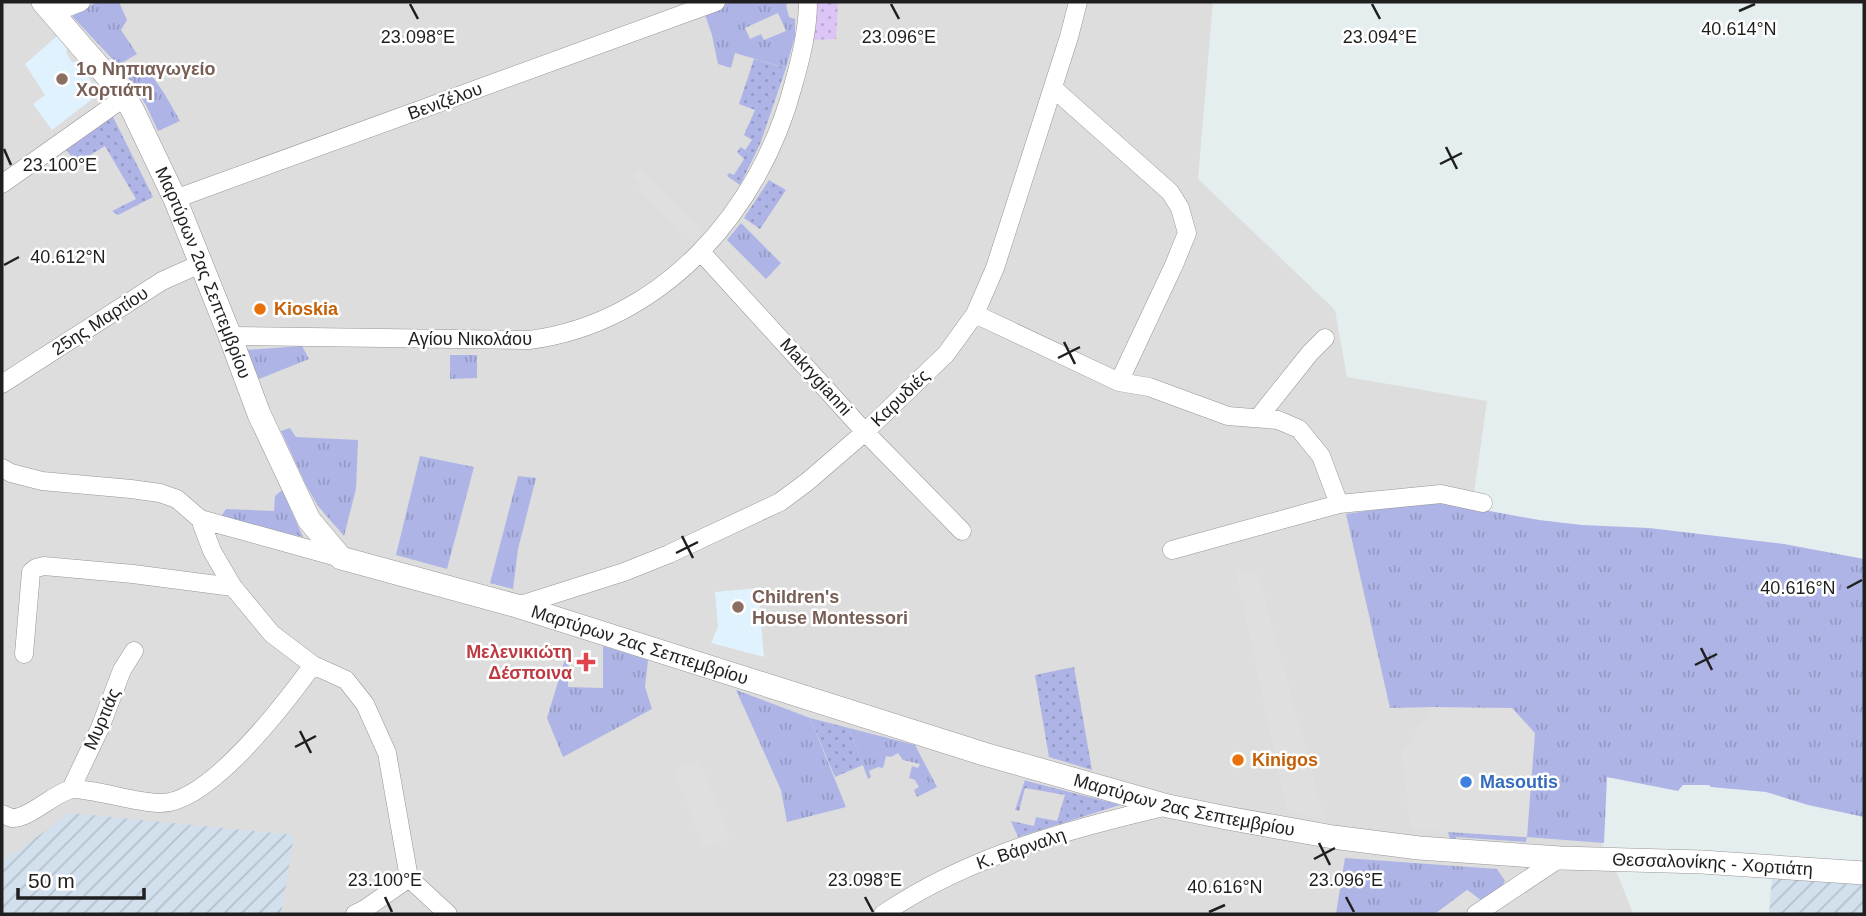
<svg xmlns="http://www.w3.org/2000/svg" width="1866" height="916" font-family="Arial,sans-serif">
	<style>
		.residential { fill: #dcdddc }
		.education { fill: #e0f2fd }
		.farmland { fill: url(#farmland-furrows) }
		.grass { fill: url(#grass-tufts); fill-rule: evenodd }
		.park { fill: url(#park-dots) }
		.garden { fill: url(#garden-dots) }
		.parking { fill: #dfdfdf }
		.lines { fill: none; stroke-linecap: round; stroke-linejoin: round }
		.minor-casing { stroke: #969696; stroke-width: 19 }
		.tertiary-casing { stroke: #969696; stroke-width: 24 }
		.minor { stroke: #fff; stroke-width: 18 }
		.tertiary { stroke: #fff; stroke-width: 23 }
		.ticks { fill: none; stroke: #1f1f1f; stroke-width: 2.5 }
		.education-dot { fill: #8d6e63; stroke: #fff; stroke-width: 2.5 }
		.food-dot { fill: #e8710a; stroke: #fff; stroke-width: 2.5 }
		.health-dot { fill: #e0444e; stroke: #fff; stroke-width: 2.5 }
		.shop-dot { fill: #3f7fe0; stroke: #fff; stroke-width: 2.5 }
		.labels { text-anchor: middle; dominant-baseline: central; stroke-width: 5; stroke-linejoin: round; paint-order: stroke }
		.education-label { font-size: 18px; font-weight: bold; fill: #785e54; stroke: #fff; text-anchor: start }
		.street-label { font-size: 18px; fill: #1f1f1f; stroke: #fff }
		.food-label { font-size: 18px; font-weight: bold; fill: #c56008; stroke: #fff; text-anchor: start }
		.health-label { font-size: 18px; font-weight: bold; fill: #be3a42; stroke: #fff; text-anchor: end }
		.shop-label { font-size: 18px; font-weight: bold; fill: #366cbe; stroke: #fff; text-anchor: start }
		.ticks-label { font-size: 18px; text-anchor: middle; fill: #1f1f1f; stroke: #fff; stroke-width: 5; stroke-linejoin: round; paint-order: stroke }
	</style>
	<defs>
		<pattern id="farmland-furrows" width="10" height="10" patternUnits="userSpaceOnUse" patternTransform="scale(1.75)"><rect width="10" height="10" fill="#d2e0ed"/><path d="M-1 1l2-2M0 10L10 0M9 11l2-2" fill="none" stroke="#b4c0cb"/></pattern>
		<pattern id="grass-tufts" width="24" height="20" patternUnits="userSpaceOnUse" patternTransform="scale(1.75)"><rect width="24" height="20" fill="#aeb4e6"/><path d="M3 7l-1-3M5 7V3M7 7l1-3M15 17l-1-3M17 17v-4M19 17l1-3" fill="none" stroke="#959ac5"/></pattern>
		<pattern id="park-dots" width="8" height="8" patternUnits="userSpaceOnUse" patternTransform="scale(1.75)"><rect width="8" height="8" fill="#dcc5f6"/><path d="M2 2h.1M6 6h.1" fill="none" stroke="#bca9d2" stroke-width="1.8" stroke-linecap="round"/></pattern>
		<pattern id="garden-dots" width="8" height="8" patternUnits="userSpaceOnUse" patternTransform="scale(1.75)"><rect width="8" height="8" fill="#aeb4e6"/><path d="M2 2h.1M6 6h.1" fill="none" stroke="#959ac5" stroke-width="1.8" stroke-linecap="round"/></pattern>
	</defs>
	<rect width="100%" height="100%" fill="#e5eeef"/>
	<path class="residential" d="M 2,2 L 1213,2 L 1198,179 L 1335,310 L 1347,377 L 1487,401 L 1471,514 L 1532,703 L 1620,880 L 1633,914 L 281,914 L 293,835 L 2,862 Z"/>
	<path class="education" d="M 57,36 L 67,49 L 66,53 L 72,62 L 77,62 L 100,93 L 52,130 L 33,104 L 45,95 L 25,64 Z
		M 758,588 L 764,657 L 711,643 L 718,627 L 715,592 Z"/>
	<path class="farmland" d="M 70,813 L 294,835 L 281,914 L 2,914 L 2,862 Z
		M 1773,866 L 1864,873 L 1864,914 L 1769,914 Z"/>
	<path class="grass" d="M 97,2 L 119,2 L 127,20 L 121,30 L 137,54 L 118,65 L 72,16 Z
		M 730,2 L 789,2 L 786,5 L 789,17 L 795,19 L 795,36 L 786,68 L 735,53 L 731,68 L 718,64 L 712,35 L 704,12 ZM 778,13 L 786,31 L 764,40 L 761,34 L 750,39 L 745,28 Z
		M 143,63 L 164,93 L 180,121 L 158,131 L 146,105 L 126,74 Z
		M 741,223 L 781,263 L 766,279 L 727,240 Z
		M 302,346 L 309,359 L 259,379 L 246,350 Z
		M 450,355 L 477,355 L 477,378 L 450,379 Z
		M 290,428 L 296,437 L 358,440 L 356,489 L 344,536 L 318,506 L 306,485 L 281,431 Z
		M 420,456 L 474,467 L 447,569 L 396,555 Z
		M 518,476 L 536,478 L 518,549 L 513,589 L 490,583 Z
		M 282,490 L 303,537 L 220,518 L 226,509 L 274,511 L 275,496 Z
		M 1435,501 L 1539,520 L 1582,525 L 1649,528 L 1784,544 L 1864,559 L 1864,817 L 1808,805 L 1766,792 L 1711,787 L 1709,785 L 1683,785 L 1678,791 L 1607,777 L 1604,843 L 1527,837 L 1526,842 L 1456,837 L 1456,841 L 1450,840 L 1448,832 L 1526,837 L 1434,707 L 1390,708 L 1346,514 Z
		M 569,646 L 568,687 L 603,688 L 603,646 L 648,660 L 645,687 L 652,709 L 563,757 L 547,718 Z
		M 736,690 L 810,718 L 846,807 L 787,822 L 781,790 Z
		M 849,728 L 915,745 L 937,787 L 917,797 L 914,790 L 919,787 L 915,780 L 909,778 L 912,766 L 918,768 L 920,764 L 903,760 L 898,753 L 891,757 L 886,756 L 883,768 L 878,767 L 869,771 L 871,777 L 868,779 Z
		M 1345,858 L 1497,869 L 1505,881 L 1502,886 L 1482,901 L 1467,890 L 1435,914 L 1336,914 Z"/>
	<path class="park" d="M 815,2 L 838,2 L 836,39 L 813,40 Z"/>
	<path class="garden" d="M 754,59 L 786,68 L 760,144 L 740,185 L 727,176 L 729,173 L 734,175 L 744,159 L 737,152 L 741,147 L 745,150 L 752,140 L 744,135 L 755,110 L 739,104 Z
		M 111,113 L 153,197 L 118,215 L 112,211 L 136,199 L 105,146 L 77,163 L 64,147 Z
		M 769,180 L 786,190 L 760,229 L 744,218 Z
		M 1074,667 L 1092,770 L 1049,757 L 1035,675 Z
		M 810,718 L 849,728 L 863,765 L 835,777 Z
		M 1025,780 L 1027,781 L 1120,805 L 1018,837 L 1011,821 L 1034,826 L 1036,817 L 1057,821 L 1065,795 L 1025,788 L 1019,811 L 1015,810 Z"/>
	<path class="parking" d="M 638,168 L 702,230 L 692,241 L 638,189 L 641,185 L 631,175 Z
		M 1257,571 L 1325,819 L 1287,811 L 1236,572 Z
		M 1431,707 L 1512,708 L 1535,733 L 1527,837 L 1411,829 L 1401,751 L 1415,740 L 1415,730 L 1431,715 Z
		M 700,760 L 730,838 L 704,848 L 674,770 Z
		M 1467,890 L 1482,901 L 1460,914 L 1435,914 Z"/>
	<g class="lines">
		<defs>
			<path id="minor" d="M 53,13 L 81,2
				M 1053,88 L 1170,192 L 1180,208 L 1187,233 L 1174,265 L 1119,382
				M 2,184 L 125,97
				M 175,199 L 716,2
				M 701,252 L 865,432 L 962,531
				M 975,314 L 1119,382 L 1149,387 L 1228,416 L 1278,420 L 1299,429 L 1321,456 L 1339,504
				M 230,336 L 529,340 C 662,323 760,211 793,86 C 801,58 808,30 808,2
				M 2,384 L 162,281 L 200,264
				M 1258,418 L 1310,353 L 1325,338
				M 2,468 L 11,473 L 42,481 L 131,489 L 160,493 L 177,499 L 200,519 L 341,558
				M 200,519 L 212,551 L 233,587 L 272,634 L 313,665 L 346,680 L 365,704 L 387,753 L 409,878 L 448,914
				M 1172,550 L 1339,504 L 1441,494 L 1483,503
				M 517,606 L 624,572 L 669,554 L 780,502 L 807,482 L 865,432 L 946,354 L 975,314 L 995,268 L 1069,37 L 1078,2
				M 24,654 L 31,572 L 36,568 L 44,566 L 133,574 L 233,587
				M 71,789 L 100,728 L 122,670 L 134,651
				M 2,814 C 5,815 8,817 12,818 C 28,819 52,795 69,790 C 75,788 83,790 90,791 C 112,794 135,802 158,803 C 207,807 286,702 313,665
				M 355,914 L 365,909 L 409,878
				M 883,914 C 968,856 1069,829 1168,806
				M 1476,914 L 1560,858"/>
			<g id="tertiary">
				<path id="s1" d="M 43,2 L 125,97 L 133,111 L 175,199 L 230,336 L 259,414 L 309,520 L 341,558 L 517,606 L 984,754 L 1168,806 L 1227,818 L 1333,837 L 1419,848 L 1560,858 L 1702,862 L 1864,873"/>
			</g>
		</defs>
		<use href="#minor" class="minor-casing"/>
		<use href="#tertiary" class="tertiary-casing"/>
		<use href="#minor" class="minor"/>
		<use href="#tertiary" class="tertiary"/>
	</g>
	<path class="ticks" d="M 410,4 L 418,19M 891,4 L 899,19M 1372,4 L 1380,19M 1739,11 L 1755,4M 1446,147 L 1457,169M 4,149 L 11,165M 1440,164 L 1462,153M 4,265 L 19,257M 1064,342 L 1075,364M 1058,358 L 1080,347M 682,536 L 693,558M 676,553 L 698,542M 1847,588 L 1862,580M 1701,648 L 1712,670M 1695,665 L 1717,654M 300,731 L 311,753M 295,747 L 316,736M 1319,843 L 1330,865M 1314,859 L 1335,848M 385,897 L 392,912M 865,897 L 873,912M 1346,897 L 1354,912M 1209,912 L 1225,905"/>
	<g class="education-dot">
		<circle cx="62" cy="79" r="7"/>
		<circle cx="738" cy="607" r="7"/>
	</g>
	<g class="food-dot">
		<circle cx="260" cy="309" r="7"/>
		<circle cx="1238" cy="760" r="7"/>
	</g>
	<path class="health-dot" d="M582.5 651.5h7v7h7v7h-7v7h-7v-7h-7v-7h7z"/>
	<circle class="shop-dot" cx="1466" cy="782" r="7"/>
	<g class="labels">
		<g class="education-label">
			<text x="76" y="69">1ο Νηπιαγωγείο<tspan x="76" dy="21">Χορτιάτη</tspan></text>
			<text x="752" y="597">Children's<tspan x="752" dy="21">House Montessori</tspan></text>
		</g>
		<g class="street-label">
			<text transform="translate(445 101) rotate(-20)">Βενιζέλου</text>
			<text stroke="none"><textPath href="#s1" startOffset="318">Μαρτύρων 2ας Σεπτεμβρίου</textPath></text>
			<text transform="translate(100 321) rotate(-33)">25ης Μαρτίου</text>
			<text x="470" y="339">Αγίου Νικολάου</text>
			<text transform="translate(816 377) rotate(48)">Makrygianni</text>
			<text transform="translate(900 398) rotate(-44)">Καρυδιές</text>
			<text stroke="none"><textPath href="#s1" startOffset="948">Μαρτύρων 2ας Σεπτεμβρίου</textPath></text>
			<text transform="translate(102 719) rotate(-67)">Μυρτιάς</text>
			<text stroke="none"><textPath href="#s1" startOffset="1516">Μαρτύρων 2ας Σεπτεμβρίου</textPath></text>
			<text transform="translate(1021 849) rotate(-19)">Κ. Βάρναλη</text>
			<text stroke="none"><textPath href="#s1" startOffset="2049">Θεσσαλονίκης - Χορτιάτη</textPath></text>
		</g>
		<g class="food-label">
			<text x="274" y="309">Kioskia</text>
			<text x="1252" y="760">Kinigos</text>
		</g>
		<g class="health-label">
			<text x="572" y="652">Μελενικιώτη<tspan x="572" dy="21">Δέσποινα</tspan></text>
		</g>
		<g class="shop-label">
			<text x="1480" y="782">Masoutis</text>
		</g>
	</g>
	<g class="ticks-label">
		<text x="1739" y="35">40.614°N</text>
		<text x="1380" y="43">23.094°E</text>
		<text x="418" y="43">23.098°E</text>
		<text x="899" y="43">23.096°E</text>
		<text x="60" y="171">23.100°E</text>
		<text x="68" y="263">40.612°N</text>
		<text x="1798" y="594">40.616°N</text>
		<text x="385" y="886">23.100°E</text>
		<text x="865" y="886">23.098°E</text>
		<text x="1346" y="886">23.096°E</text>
		<text x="1225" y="893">40.616°N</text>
	</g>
	<rect width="1866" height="916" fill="none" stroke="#1f1f1f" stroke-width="7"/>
	<path d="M18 888v10h126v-10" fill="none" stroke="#1f1f1f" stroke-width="3.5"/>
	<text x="28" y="888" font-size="21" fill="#1f1f1f" stroke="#ffffff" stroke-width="5" paint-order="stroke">50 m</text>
</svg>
